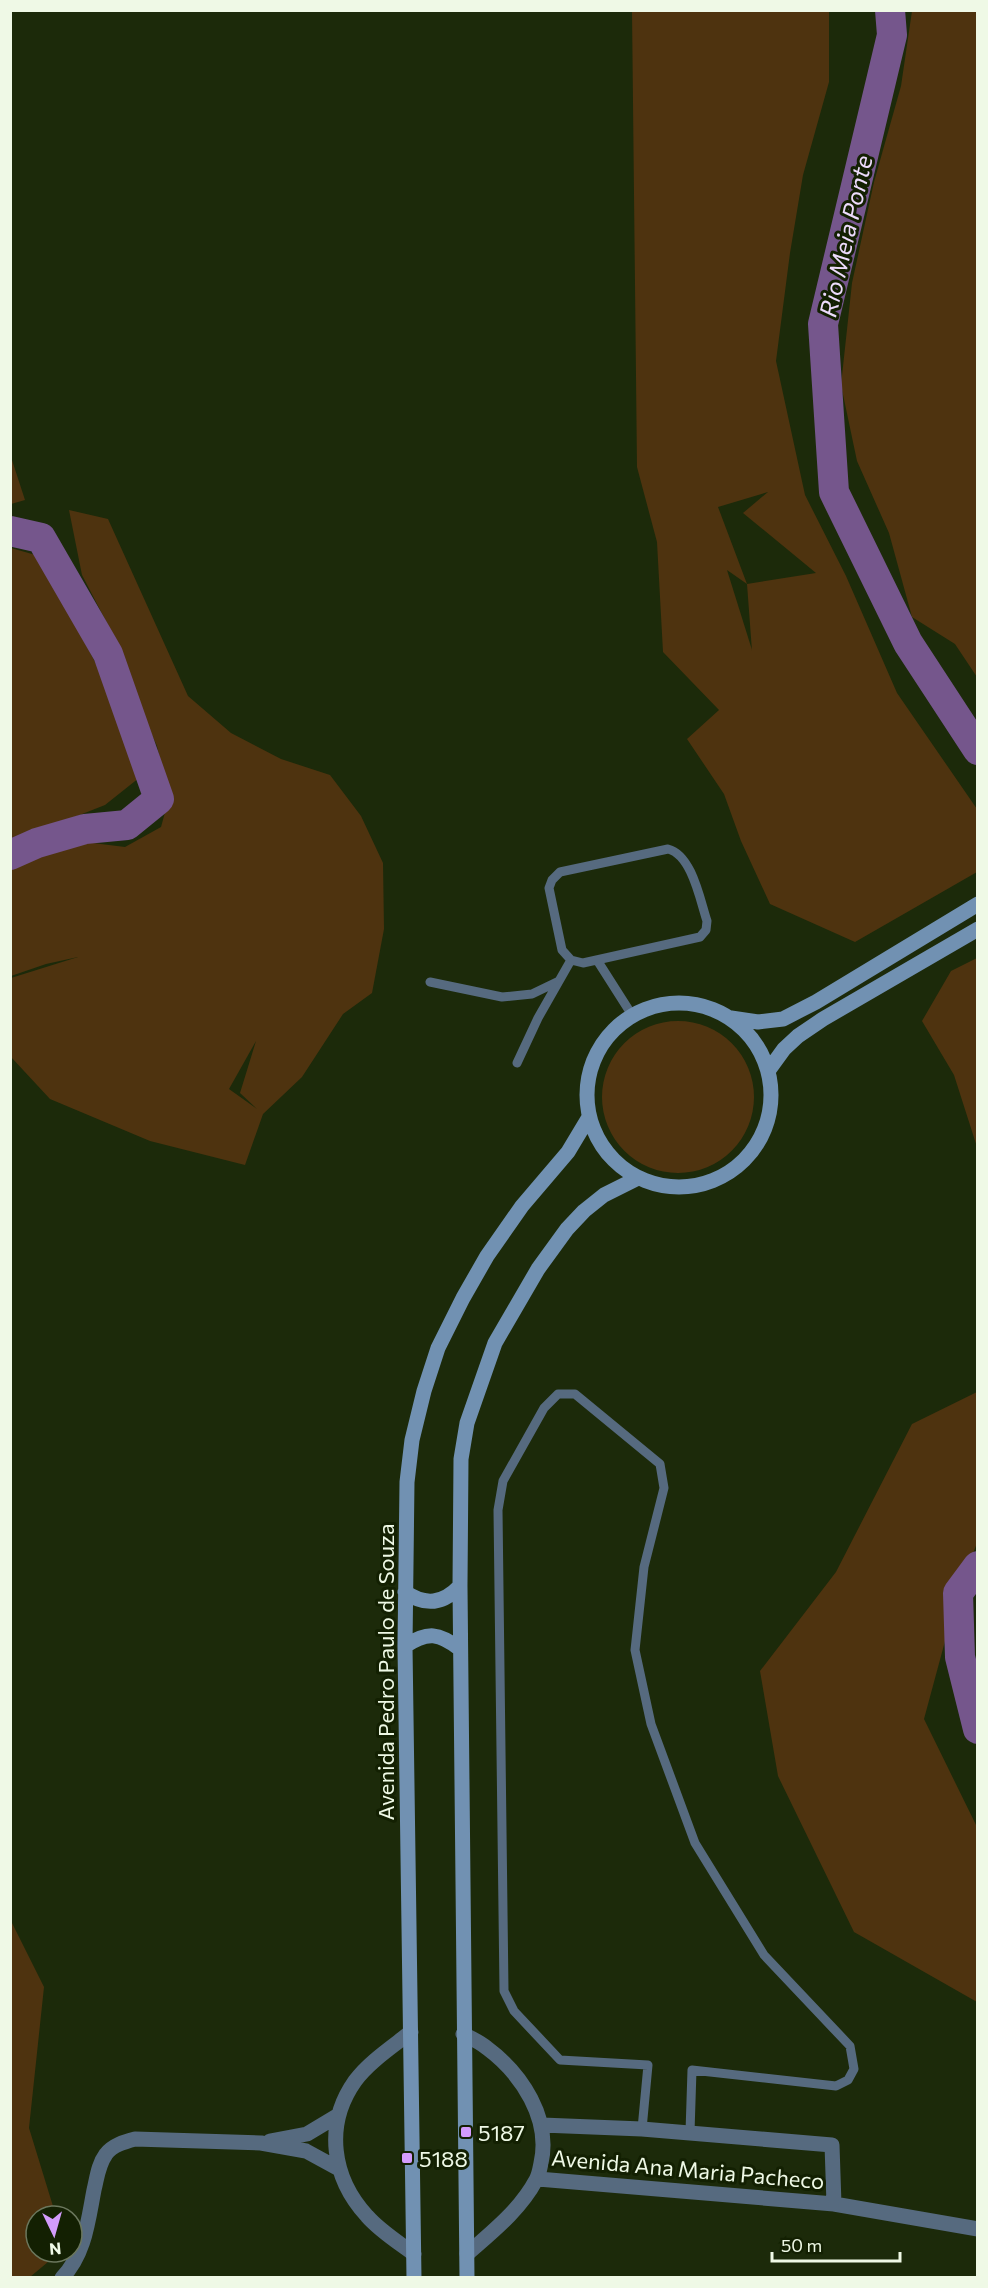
<svg xmlns="http://www.w3.org/2000/svg" width="988" height="2288" font-family="Commissioner,sans-serif">
	<style>
		.green { fill: #4e330f; fill-rule: evenodd }
		.lines { fill: none; stroke-linecap: round; stroke-linejoin: round }
		.river { stroke: #75568c; stroke-width: 30 }
		.lane { stroke: #566a7f; stroke-width: 9 }
		.street { stroke: #566a7f; stroke-width: 15 }
		.secondary { stroke: #7191b2; stroke-width: 15 }
		.poi-dot { fill: #d39cfc; stroke: #132002; stroke-width: 2 }
		.labels { text-anchor: middle; dominant-baseline: central; stroke-width: 6; stroke-linejoin: round; paint-order: stroke }
		.street-label { font-size: 22px; fill: #eff9e6; stroke: #132002 }
		.poi-label { font-size: 22px; fill: #eff9e6; stroke: #132002; text-anchor: start }
		.water-label { font-size: 24px; font-style: italic; fill: #eddbfc; stroke: #132002 }
	</style>
	<rect width="100%" height="100%" fill="#1c2a0a"/>
	<path class="green" d="M 632,11 L 829,11 L 829,82 L 803,175 L 790,253 L 776,361 L 805,495 L 846,576 L 897,693 L 977,809 L 977,872 L 855,942 L 770,904 L 741,841 L 724,794 L 687,739 L 719,710 L 663,652 L 657,542 L 637,467 ZM 768,492 L 743,513 L 816,573 L 747,584 L 718,507 ZM 727,570 L 747,584 L 752,651 L 752,650 Z
		M 912,11 L 977,11 L 977,677 L 955,644 L 912,617 L 889,533 L 857,461 L 841,385 L 852,283 L 874,182 L 901,86 Z
		M 11,457 L 25,500 L 11,504 L 10,504 Z
		M 69,510 L 108,519 L 188,696 L 231,733 L 281,759 L 330,775 L 361,816 L 383,863 L 384,929 L 372,993 L 343,1014 L 302,1077 L 263,1114 L 245,1165 L 150,1141 L 50,1099 L 11,1057 L 11,978 L 78,957 L 46,964 L 11,976 L 11,866 L 32,856 L 85,842 L 125,847 L 161,827 L 169,798 L 157,746 L 133,693 L 108,625 L 82,575 ZM 256,1041 L 240,1093 L 257,1109 L 229,1089 Z
		M 11,548 L 39,556 L 95,662 L 149,770 L 105,805 L 11,842 Z
		M 977,958 L 977,1147 L 954,1075 L 922,1021 L 951,971 Z
		M602 1097a76 76 0 1 1 152 0a76 76 0 1 1-152 0Z
		M 977,1392 L 977,1543 L 958,1593 L 924,1719 L 977,1827 L 977,2002 L 854,1932 L 778,1776 L 760,1671 L 836,1572 L 912,1424 Z
		M 11,1921 L 44,1987 L 29,2128 L 56,2216 L 36,2216 L 36,2252 L 60,2252 L 30,2277 L 11,2277 Z"/>
	<g class="lines">
		<path class="river" d="M 890,10 L 892,35 L 823,324 L 834,492 L 908,643 L 978,750
			M 10,531 L 41,538 L 108,654 L 159,799 L 127,825 L 85,829 L 37,843 L 10,855
			M 978,1566 L 958,1593 L 960,1657 L 978,1729"/>
		<path class="lane" d="M 668,849 C 692,855 700,900 707,921 L 706,930 L 700,937 L 583,963 L 571,960 L 562,950 L 549,888 L 552,880 L 560,872 Z
			M 597,960 L 632,1015
			M 430,982 L 502,997 L 532,994 L 559,981
			M 517,1063 L 538,1018 L 571,960
			M 642,2129 L 648,2065 L 560,2060 L 514,2011 L 504,1991 L 498,1510 L 503,1481 L 544,1408 L 558,1394 L 575,1394 L 660,1464 L 664,1488 L 644,1567 L 635,1650 L 651,1724 L 695,1843 L 764,1955 L 850,2046 L 854,2069 L 848,2080 L 836,2086 L 692,2070 L 690,2132"/>
		<path class="street" d="M 411,2032 C 392,2047 369,2062 355,2081 C 324,2125 332,2178 367,2216 C 380,2231 398,2242 414,2254
			M 463,2034 C 471,2038 480,2042 487,2048 C 522,2074 551,2119 541,2163 C 540,2168 539,2175 536,2180 C 520,2210 492,2232 467,2254
			M 270,2141 L 307,2134 L 337,2116
			M 538,2179 L 834,2204 L 832,2145 L 642,2129 L 542,2125
			M 834,2204 L 978,2229
			M 62,2278 C 85,2254 88,2221 94,2190 C 97,2178 98,2165 106,2154 C 113,2145 124,2142 135,2139 L 261,2143 L 306,2151 L 339,2169"/>
		<path class="secondary" d="M587 1095a92 92 0 1 1 184 0a92 92 0 1 1-184 0Z
			M 731,1018 L 758,1022 L 783,1019 L 816,1002 L 978,904
			M 768,1071 L 784,1049 L 798,1036 L 823,1019 L 978,929
			M 405,1592 C 425,1606 443,1604 460,1586
			M 405,1646 C 428,1631 439,1633 460,1649
			M 414,2278 L 405,1646 L 407,1482 L 412,1440 L 424,1391 L 438,1348 L 463,1298 L 487,1256 L 522,1206 L 568,1152 L 589,1117
			M 467,2278 L 460,1586 L 461,1459 L 467,1423 L 495,1343 L 538,1269 L 567,1229 L 584,1211 L 604,1195 L 638,1178"/>
	</g>
	<g class="poi-dot">
		<rect x="460" y="2126" width="12" height="12" rx="3"/>
		<rect x="401" y="2152" width="12" height="12" rx="3"/>
	</g>
	<g class="labels">
		<g class="street-label">
			<text transform="translate(385 1672) rotate(-90)">Avenida Pedro Paulo de Souza</text>
			<text transform="translate(688 2169) rotate(5)">Avenida Ana Maria Pacheco</text>
		</g>
		<g class="poi-label">
			<text x="478" y="2132">5187</text>
			<text x="419" y="2158">5188</text>
		</g>
		<g class="water-label">
			<text transform="translate(845 236) rotate(-77)">Rio Meia Ponte</text>
		</g>
	</g>
	<rect width="988" height="2288" fill="none" stroke="#eff9e6" stroke-width="24"/>
	<g transform="translate(54 2234) rotate(175)"><circle r="28" fill="#132002" stroke="#6b775d" stroke-width="1.5"/>
	<path d="M0-4.5L10 22L0 15L-10 22Z" fill="#d39cfc"/>
	<text y="-9" font-size="16" font-weight="bold" text-anchor="middle" fill="#eff9e6">N</text>
	</g>
	<path d="M772 2252v9h128v-9" fill="none" stroke="#eff9e6" stroke-width="3"/>
	<text x="781" y="2252" font-size="18" fill="#eff9e6" stroke="#132002" stroke-width="4.5" paint-order="stroke">50 m</text>
</svg>
